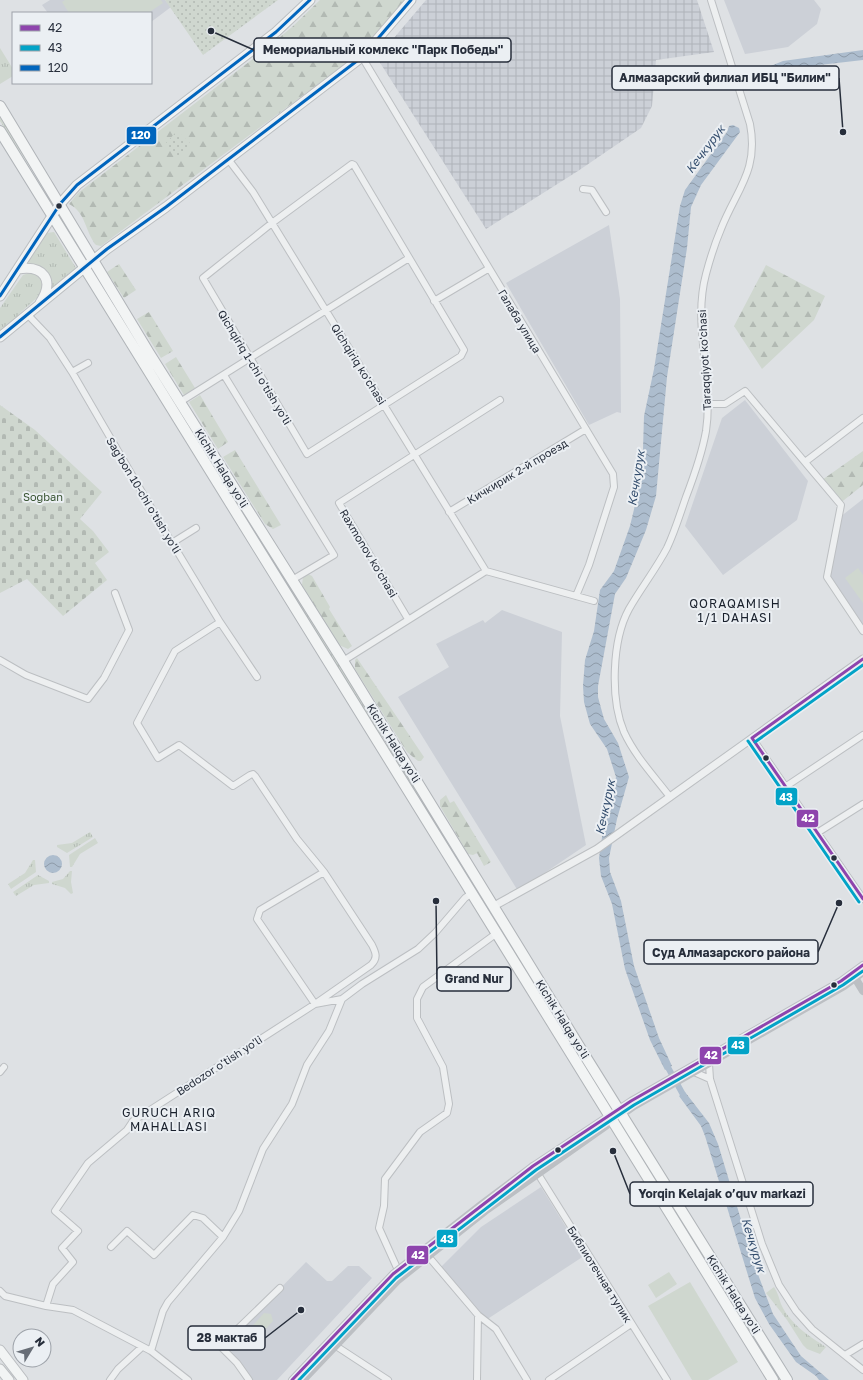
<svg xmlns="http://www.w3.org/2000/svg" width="863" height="1380" font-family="'Golos Text',sans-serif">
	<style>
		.built { fill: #ccd0d7 }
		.industrial { fill: url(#industrial-grid) }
		.grass { fill: url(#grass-tufts) }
		.forest { fill: url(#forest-firs) }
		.cemetery { fill: url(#cemetery-stones) }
		.park { fill: url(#park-dots) }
		.garden { fill: #cfd7cf }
		.water { fill: url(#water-waves) }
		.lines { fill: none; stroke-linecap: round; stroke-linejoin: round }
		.canal { stroke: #adbdce; stroke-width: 6 }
		.minor-casing { stroke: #bcbfc2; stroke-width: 8 }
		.tertiary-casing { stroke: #bcbfc2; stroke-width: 9 }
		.primary-casing { stroke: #bbbec1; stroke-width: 11 }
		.trunk-casing { stroke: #b0b4b8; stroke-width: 12 }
		.minor { stroke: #edeff0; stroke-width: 6 }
		.tertiary { stroke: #edeff0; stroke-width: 7 }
		.secondary { stroke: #bcbfc3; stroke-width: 8 }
		.primary { stroke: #f2f4f4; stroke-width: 9 }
		.trunk { stroke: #f2f4f4; stroke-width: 10 }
		.bus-1-casing { stroke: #ebeff3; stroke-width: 6 }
		.bus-2-casing { stroke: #ebeff3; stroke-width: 6 }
		.bus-3-casing { stroke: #ebeff3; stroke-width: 6 }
		.bus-1 { stroke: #8e44ad; stroke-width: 3 }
		.bus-2 { stroke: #02a3c7; stroke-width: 3 }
		.bus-3 { stroke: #0065bd; stroke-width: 3 }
		.bus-dot { fill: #272e3b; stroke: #ebeff3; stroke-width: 1.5 }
		.labels { text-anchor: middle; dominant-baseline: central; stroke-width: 4; stroke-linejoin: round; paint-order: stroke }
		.street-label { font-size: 11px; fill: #272e3b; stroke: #ebeff3 }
		.park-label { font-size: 11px; fill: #3b5635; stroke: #ebeff3 }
		.water-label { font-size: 12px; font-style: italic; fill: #334d6d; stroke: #ebeff3 }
		.neighbourhood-label { font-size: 12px; letter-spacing: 1px; fill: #19202c; stroke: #ebeff3 }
		.leader { fill: none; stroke: #272e3b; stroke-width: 1.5 }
		.callout-dot { fill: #272e3b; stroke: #ebeff3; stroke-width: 1.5 }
		.callout { fill: #ebeff3; stroke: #272e3b; stroke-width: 1.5 }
		.callout-label { font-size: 12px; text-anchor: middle; font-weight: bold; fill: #272e3b }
		.line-badge { stroke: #ebeff3; stroke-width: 1.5 }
		.badge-label { font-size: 11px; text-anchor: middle; font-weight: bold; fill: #fff }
	</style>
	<defs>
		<pattern id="industrial-grid" width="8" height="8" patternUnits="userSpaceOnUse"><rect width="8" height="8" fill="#ccd0d7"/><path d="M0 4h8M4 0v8" fill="none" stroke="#afb3b9"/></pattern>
		<pattern id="grass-tufts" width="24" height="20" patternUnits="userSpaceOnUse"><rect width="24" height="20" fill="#cfd7cf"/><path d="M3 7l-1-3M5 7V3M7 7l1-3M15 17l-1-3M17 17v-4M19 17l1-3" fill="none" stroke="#b2b9b3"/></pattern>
		<pattern id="forest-firs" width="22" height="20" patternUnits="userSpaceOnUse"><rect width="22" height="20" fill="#cfd7cf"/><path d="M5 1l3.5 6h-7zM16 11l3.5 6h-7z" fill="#b2b9b3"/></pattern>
		<pattern id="cemetery-stones" width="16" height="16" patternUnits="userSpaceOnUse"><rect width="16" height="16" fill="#cfd7cf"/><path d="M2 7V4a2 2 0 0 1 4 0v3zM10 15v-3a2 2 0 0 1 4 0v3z" fill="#b2b9b3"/></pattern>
		<pattern id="park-dots" width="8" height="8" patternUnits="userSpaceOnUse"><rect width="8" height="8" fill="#cfd7cf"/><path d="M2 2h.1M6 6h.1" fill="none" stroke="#b2b9b3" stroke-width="1.8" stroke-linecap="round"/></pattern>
		<pattern id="water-waves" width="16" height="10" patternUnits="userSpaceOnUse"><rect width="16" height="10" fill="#adbdce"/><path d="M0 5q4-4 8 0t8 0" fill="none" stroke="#8d9aa8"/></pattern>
	</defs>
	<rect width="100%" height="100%" fill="#dee1e4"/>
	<path class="built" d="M 50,0 L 165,0 L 171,7 L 151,22 L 151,13 L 48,13 L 42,5 Z
		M 724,0 L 814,0 L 821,9 L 817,24 L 788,47 L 745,54 Z
		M 609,225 L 620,299 L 621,413 L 617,412 L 589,425 L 506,283 Z
		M 745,400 L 808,481 L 797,520 L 723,575 L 685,526 L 722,418 Z
		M 863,499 L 863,626 L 825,579 L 840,517 Z
		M 502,610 L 562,632 L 560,716 L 586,845 L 518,891 L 398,697 L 449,667 L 436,644 L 483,620 L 485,623 Z
		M 541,1187 L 584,1256 L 486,1320 L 441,1267 L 481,1227 Z
		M 306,1262 L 327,1281 L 332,1281 L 348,1266 L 359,1266 L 372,1278 L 277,1380 L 253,1380 L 247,1374 L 240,1361 L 225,1345 Z"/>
	<path class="industrial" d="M 426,0 L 697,0 L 714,52 L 656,60 L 652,106 L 641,128 L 578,171 L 486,229 L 377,58 Z"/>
	<path class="grass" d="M 0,48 L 13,69 L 13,76 L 0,84 Z
		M 0,113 L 51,199 L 0,121 Z
		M 54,232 L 76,268 L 72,274 L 50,291 L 51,285 L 27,261 L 47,233 Z
		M 29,273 C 37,274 41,277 44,284 L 39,296 L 20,313 L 14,322 L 0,332 L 0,308 L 23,275 Z
		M 219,472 L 382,732 L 379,734 L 216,474 Z
		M 389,743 L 531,975 L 527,977 L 386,745 Z
		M 90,832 L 93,837 L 67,853 L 57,847 L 57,845 L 72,843 Z
		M 95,838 L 98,843 L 80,854 L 72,867 L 70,867 L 69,855 Z
		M 33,860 L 35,860 L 36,872 L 11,889 L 8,884 L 25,873 Z
		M 70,871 L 72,871 L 71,882 L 73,893 L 71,894 L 65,888 L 52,884 L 52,882 L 63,879 Z
		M 38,875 L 49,881 L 49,883 L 34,885 L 16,896 L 13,892 Z
		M 640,1151 L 783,1380 L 777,1380 L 638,1153 Z
		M 774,1287 C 778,1293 779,1298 781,1304 C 790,1324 809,1336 826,1347 L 820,1354 L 807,1349 L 803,1345 L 787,1320 L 766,1293 Z"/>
	<path class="forest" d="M 320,0 L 405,0 L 357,55 L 101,246 L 96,245 C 85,232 86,212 69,204 L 78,193 L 262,52 L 292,27 Z
		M 119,264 L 136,290 L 124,298 L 107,272 Z
		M 766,265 L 825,296 L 814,320 L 762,369 L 734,326 Z
		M 149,312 L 173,351 L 161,358 L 137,319 Z
		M 176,357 L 195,388 L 184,395 L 165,364 Z
		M 200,395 L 228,442 L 218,449 L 189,402 Z
		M 235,450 L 281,525 L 273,529 L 265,524 L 223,457 Z
		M 863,451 L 863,485 L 839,504 L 822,480 Z
		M 308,574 L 312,576 L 330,607 L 329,609 L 352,646 L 348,649 L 339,645 L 302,585 L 303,577 Z
		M 357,658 L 424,757 L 421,761 L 418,761 L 407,752 L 355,669 L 355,660 Z
		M 446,795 L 450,803 L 454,801 L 491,862 L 484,866 L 477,853 L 473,855 L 468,854 L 440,806 L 440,800 Z"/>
	<path class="cemetery" d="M 0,405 L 35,430 L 102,492 L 80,519 L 93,531 L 109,552 L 95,563 L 107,580 L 63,616 L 27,579 L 0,593 Z"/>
	<path class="park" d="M 165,0 L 278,0 L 203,55 Z
		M 177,131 L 191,144 L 179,157 L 165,144 Z"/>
	<path class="garden" d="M 65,0 L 161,0 L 163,3 L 148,13 L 69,13 L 62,2 Z
		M 858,568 L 863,575 L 863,603 L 845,578 Z
		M 669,1272 L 677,1284 L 656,1298 L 648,1285 Z
		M 690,1282 L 738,1362 L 708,1380 L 692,1380 L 648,1306 Z
		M 264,1313 L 271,1314 L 273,1321 L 256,1339 L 251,1340 L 248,1337 L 247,1332 Z"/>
	<path class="water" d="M 863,50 L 863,60 L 785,69 L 758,86 L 753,84 L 753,73 L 783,61 Z
		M 733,125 L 739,128 L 740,132 L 701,185 L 691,207 L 687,248 L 667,377 L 656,496 L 646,530 L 626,578 L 615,594 L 598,686 L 598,697 L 604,719 L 618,743 L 629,777 L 617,819 L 609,858 L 610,872 L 621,901 L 634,966 L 659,1038 L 672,1066 L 665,1070 L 650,1040 L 625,969 L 612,904 L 601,876 L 599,858 L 605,817 L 616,777 L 607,749 L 590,724 L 584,702 L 583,686 L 585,660 L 594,631 L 600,590 L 614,571 L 630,526 L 636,501 L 643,449 L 644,416 L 654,369 L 680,206 L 685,190 L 727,132 L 729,126 Z
		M44 864a9 9 0 1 1 18 0a9 9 0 1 1-18 0Z
		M 685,1092 L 709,1123 L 718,1144 L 756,1269 L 773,1314 L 801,1356 L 829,1380 L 819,1380 L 816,1376 L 796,1362 L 769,1324 L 755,1298 L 705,1136 L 701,1126 L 679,1096 Z"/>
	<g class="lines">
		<path class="canal" d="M 665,1062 L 686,1100"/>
		<defs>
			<path id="minor" d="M 362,57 L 613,474 L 614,487 L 589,565 L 576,596
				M 228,159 L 253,192 L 486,571
				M 352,164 L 354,165 L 464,350 L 461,356 L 307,454 L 203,278 L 272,223 Z
				M 583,189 L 592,190 L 606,212
				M 434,301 L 488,269
				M 28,315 L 50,338 L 72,372 L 160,523 L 220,622 L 257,677
				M 72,372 L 88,363
				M 224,375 L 334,555 L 292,580
				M 180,402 L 409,258
				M 708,404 L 725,404 L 745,391 L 841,505 L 827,577 L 863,631
				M 805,462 L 863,418
				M 449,512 L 586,429
				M 172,543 L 196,528
				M 408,619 L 339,503 L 500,400
				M 0,660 L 26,675 L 88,699 L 104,678 L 129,630 L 115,593
				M 343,661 L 486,571 L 594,601
				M 752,738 L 863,899
				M 785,787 L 863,735
				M 670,797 C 654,776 635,756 624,732 C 610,699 612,640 629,609 C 641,588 656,569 667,548 C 675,531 680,514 686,497 C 694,476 702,454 706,431 C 714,378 692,326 706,274 C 710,259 715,243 721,229 C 736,190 759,171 750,124 L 711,0
				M 817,833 L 863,804
				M 324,872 L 260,910 L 257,919 L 315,1004 L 342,999
				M 709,1064 L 710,1079 L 762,1244 L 779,1285 L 796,1311 L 812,1329 L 863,1370
				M 0,1072 L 4,1067
				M 694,1072 L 710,1079
				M 533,1166 L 667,1380
				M 111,1247 L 127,1231 L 154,1255 L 193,1215 L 203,1218 L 223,1237
				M 428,1256 L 478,1315 L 496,1329 L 527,1380
				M 398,1270 L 379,1228 L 384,1206 L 385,1179 L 420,1132 L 447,1113 L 449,1104 L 443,1067 L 417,1018 L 417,999 L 423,987 L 497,933
				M 0,1291 L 5,1296 L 46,1306 L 73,1310 L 151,1351 L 188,1380
				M 46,1306 L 53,1284 L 73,1262 L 62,1248 L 78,1231 L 55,1211 L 88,1163 L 127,1130 L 133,1121 L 315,1004 L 371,965 C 378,958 376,953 372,945 L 324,872 L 297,839 L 255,776 L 253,774 L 250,775 L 233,786 L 179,745 L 158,758 L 137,723 L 175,651 L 220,622
				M 336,1346 L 388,1380
				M 151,1351 L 163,1311 L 168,1302 L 223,1237 L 239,1211 L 263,1149 L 292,1104 L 307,1065 L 329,1031 L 342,999 L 362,984 L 418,949 L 435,933 L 465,898 L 472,893
				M 845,1355 L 863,1344
				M 110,1380 L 118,1369 L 142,1347
				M 249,1380 L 237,1363 L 220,1346 L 280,1288
				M 477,1380 L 478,1315
				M 549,1380 L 631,1324"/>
			<path id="tertiary" d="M 494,906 L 597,849 L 863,659"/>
			<path id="primary" d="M 18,269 C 44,265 55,280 40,303
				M 0,296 L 60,204 L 77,185 L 276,32 L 310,0
				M 0,337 L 107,249 L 166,207 L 362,57 L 411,0
				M 0,1350 L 23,1380
				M 0,1369 L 9,1380"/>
			<path id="trunk" d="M 0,106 L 149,353 L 343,661 L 582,1051 L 787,1380
				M 0,131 L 773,1380"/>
		</defs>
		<use href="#minor" class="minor-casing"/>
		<use href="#tertiary" class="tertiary-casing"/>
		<use href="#primary" class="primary-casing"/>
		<use href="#trunk" class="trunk-casing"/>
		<use href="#minor" class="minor"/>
		<use href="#tertiary" class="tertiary"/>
		<path class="secondary" d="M 852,973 L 863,991
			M 292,1380 L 393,1274 L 481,1205 L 533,1166 L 631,1101 L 841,981 L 863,965
			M 303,1380 L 398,1280 L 485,1211 L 634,1106 L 844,986 L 863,972"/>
		<use href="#primary" class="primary"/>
		<use href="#trunk" class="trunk"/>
		<defs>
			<path id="bus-1" d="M 752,738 L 863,899
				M 752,738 L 863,659
				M 292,1380 L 393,1274 L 533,1166 L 631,1101 L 841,981 L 863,965"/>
			<path id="bus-2" d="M 748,741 L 859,902
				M 755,742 L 863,665
				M 299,1380 L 396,1278 L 536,1170 L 634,1105 L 843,985 L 863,971"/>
			<path id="bus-3" d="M 0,296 L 60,204 L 77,185 L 276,32 L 310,0
				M 0,337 L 107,249 L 166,207 L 362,57 L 411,0"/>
		</defs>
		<use href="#bus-1" class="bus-1-casing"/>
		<use href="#bus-2" class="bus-2-casing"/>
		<use href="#bus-3" class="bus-3-casing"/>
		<use href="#bus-1" class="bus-1"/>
		<use href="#bus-2" class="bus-2"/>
		<use href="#bus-3" class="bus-3"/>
	</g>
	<g class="bus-dot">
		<circle cx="59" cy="206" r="3.5"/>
		<circle cx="766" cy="758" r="3.5"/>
		<circle cx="834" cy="858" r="3.5"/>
		<circle cx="834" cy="985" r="3.5"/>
		<circle cx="558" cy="1150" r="3.5"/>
	</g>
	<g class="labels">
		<g class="street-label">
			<text transform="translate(520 321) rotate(59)">Галаба улица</text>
			<text transform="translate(704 360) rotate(-93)">Taraqqiyot ko'chasi</text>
			<text transform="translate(359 364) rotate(58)">Qichqiriq ko'chasi</text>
			<text transform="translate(255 367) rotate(59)">Qichqiriq 1-chi o'tish yo'li</text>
			<text transform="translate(222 468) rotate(58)">Kichik Halqa yo'li</text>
			<text transform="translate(517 471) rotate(-31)">Кичкирик 2-й проезд</text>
			<text transform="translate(144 495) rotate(59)">Sag'bon 10-chi o'tish yo'li</text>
			<text transform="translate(369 553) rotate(59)">Raxmonov ko'chasi</text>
			<text transform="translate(394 743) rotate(58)">Kichik Halqa yo'li</text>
			<text transform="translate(563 1019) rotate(58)">Kichik Halqa yo'li</text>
			<text transform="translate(219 1065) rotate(-33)">Bedozor o'tish yo'li</text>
			<text transform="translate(600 1274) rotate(58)">Библиотечная тупик</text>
			<text transform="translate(734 1294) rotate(58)">Kichik Halqa yo'li</text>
		</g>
		<g class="park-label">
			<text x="43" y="496">Sogban</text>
		</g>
		<g class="water-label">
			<text transform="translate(705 149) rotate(-53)">Кечкурук</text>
			<text transform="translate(636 478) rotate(-81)">Кечкурук</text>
			<text transform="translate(605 807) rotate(-78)">Кечкурук</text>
			<text transform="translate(754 1245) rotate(73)">Кечкурук</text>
		</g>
		<g class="neighbourhood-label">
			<text x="735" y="603">QORAQAMISH<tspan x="735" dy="14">1/1 DAHASI</tspan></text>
			<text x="169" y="1112">GURUCH ARIQ<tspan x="169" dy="14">MAHALLASI</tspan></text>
		</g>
	</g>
	<path class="leader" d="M211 31L254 50M843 132L839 78M839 903L818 952M436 901L437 979M613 1151L630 1194M301 1310L265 1338"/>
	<g class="callout-dot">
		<circle cx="211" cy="31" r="4"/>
		<circle cx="843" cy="132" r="4"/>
		<circle cx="839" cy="903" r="4"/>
		<circle cx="436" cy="901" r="4"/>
		<circle cx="613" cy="1151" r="4"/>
		<circle cx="301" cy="1310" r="4"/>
	</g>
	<g class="callout">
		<rect x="254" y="38" width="257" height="24" rx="4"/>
		<rect x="612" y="66" width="227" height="24" rx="4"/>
		<rect x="644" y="940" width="174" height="24" rx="4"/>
		<rect x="437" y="967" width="74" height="24" rx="4"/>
		<rect x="630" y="1182" width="183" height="24" rx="4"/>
		<rect x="188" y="1326" width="77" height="24" rx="4"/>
	</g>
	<g class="callout-label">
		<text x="383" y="54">Мемориальный комлекс "Парк Победы"</text>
		<text x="725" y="82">Алмазарский филиал ИБЦ "Билим"</text>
		<text x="731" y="957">Суд Алмазарского района</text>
		<text x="474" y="983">Grand Nur</text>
		<text x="722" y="1198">Yorqin Kelajak o’quv markazi</text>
		<text x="227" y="1342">28 мактаб</text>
	</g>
	<g class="line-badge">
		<rect x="126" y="126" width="31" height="19" rx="4" fill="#0065bd"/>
		<rect x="775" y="787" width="23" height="19" rx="4" fill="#02a3c7"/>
		<rect x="796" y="809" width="23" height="19" rx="4" fill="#8e44ad"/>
		<rect x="727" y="1036" width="23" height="19" rx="4" fill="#02a3c7"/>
		<rect x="699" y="1046" width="23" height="19" rx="4" fill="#8e44ad"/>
		<rect x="436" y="1229" width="22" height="19" rx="4" fill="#02a3c7"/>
		<rect x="406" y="1245" width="23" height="20" rx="4" fill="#8e44ad"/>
	</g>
	<g class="badge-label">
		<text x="141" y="139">120</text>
		<text x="786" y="801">43</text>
		<text x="808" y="822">42</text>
		<text x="738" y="1049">43</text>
		<text x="711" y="1059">42</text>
		<text x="447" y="1243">43</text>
		<text x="418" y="1259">42</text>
	</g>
	<rect x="12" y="12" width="140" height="72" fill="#ebeff3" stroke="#9da2a9"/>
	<rect x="20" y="25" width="20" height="6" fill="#8e44ad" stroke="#9da2a9"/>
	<text x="48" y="32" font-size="12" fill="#272e3b">42</text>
	<rect x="20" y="45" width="20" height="6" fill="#02a3c7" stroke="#9da2a9"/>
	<text x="48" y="52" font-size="12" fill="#272e3b">43</text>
	<rect x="20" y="65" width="20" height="6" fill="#0065bd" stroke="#9da2a9"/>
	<text x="48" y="72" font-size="12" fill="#272e3b">120</text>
	<g transform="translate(32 1348) rotate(52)"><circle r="19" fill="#ebeff3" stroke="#9da2a9"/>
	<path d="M0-3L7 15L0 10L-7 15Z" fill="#676d76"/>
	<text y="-6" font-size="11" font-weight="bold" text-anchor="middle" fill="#272e3b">N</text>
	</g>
</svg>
